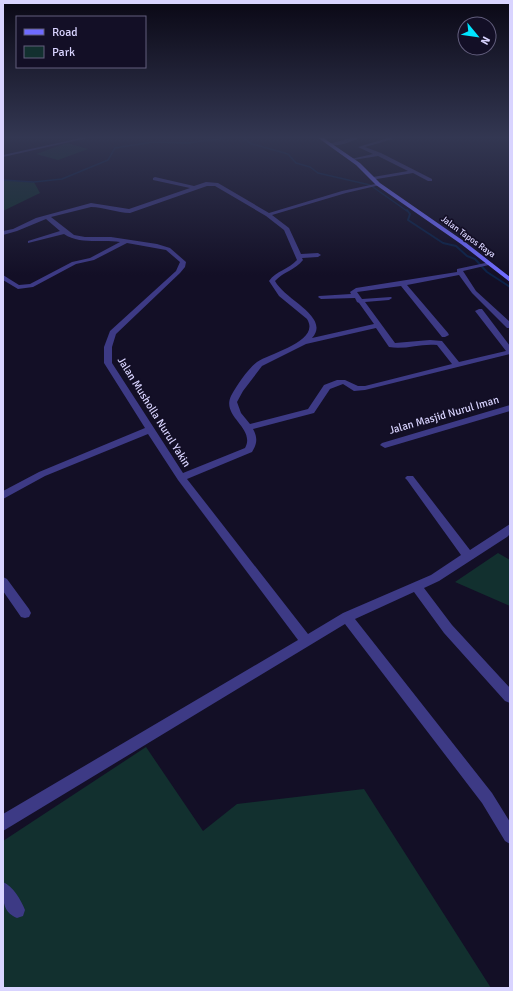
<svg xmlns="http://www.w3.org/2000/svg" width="513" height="991" font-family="Signika,sans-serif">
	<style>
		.green { fill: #12302f }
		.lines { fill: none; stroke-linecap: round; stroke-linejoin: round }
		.stream-far1 { stroke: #0c2248; stroke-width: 1.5 }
		.stream { stroke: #0c2248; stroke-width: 2 }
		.minor { fill: #3d3a85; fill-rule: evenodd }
		.secondary { fill: #6f6bff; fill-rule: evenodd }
		.labels { text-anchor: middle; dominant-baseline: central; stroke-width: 3.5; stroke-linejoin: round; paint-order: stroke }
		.far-street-label { font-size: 9px; fill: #d9d4ff; stroke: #130f26 }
		.street-label { font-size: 11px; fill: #d9d4ff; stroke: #130f26 }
	</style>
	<rect width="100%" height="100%" fill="#130f26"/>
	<path class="green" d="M 67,143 L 88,149 L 58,160 L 36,154 Z
		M 3,180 L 34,182 L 40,193 L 3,211 Z
		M 498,553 L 510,560 L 510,606 L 455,582 Z
		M 146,747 L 203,831 L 237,804 L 364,789 L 491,988 L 3,988 L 3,841 Z"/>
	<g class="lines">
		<path class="stream-far1" d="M 241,137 L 252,144 L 288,154 L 296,163 L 310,167 L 318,173 L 370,185 L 407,211
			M 3,180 L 34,182 L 62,179 L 108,160 L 115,148 L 153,142 L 188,143 L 234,137"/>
		<path class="stream" d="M 407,210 L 410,214 L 408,220 L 443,243 L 456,246 L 467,256 L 475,259 L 487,272 L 510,287"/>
		<path class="minor" d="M 3,137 L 6,137 L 3,139 Z
			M 85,137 L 92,137 L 3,157 L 3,155 Z
			M 355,137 L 360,137 C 352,142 336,148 328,144 Z
			M 387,137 L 391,137 L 393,139 L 365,147 L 381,153 L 432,179 L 432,181 L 428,181 L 413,173 L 371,180 L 371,178 L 373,177 L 408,171 L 378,156 L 353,160 L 351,159 L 373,154 L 358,147 L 388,138 Z
			M 155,177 L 194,186 L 206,182 L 218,183 L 269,213 L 342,191 L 380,183 L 380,185 L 346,193 L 272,215 L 289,228 L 301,254 L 318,253 L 321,255 L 318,257 L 302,258 L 303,260 C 295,270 283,272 275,281 C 285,300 331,317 312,338 L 374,324 L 359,303 L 357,302 L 355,298 L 321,299 L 318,297 L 319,296 L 351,294 L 350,292 L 356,288 L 457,272 L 457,269 L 490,262 L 493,264 L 463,271 L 476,291 L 510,322 L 510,328 L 507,328 L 472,293 L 459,275 L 407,285 L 448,333 L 449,335 L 445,337 L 442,337 L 401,286 L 357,292 L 362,299 L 391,297 L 392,298 L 389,300 L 365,302 L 395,343 L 430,340 L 442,341 L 459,362 L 506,351 L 475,311 L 479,309 L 482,309 L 510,346 L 510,354 L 365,390 L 354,391 L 343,384 L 330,389 L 314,413 L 253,429 C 258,438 257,444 252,452 L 187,479 L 308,634 L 343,613 L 431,575 L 461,555 L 407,480 L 405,478 L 407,476 L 413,476 L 470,550 L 510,524 L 510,534 L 507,537 L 439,581 L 424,588 L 452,625 L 510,688 L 510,703 L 505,701 L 444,633 L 414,592 L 355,619 L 492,793 L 510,822 L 510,844 L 505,841 L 482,803 L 345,624 L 3,831 L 3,814 L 298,640 L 178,480 L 148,434 L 45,476 L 3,499 L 3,491 L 39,472 L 145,428 L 104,363 L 104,347 L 110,331 L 176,271 L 180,262 L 166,250 L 127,243 L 94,260 L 76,264 L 33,287 L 18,289 L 3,280 L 3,275 L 19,285 L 30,284 L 72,262 L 90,258 L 120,242 C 102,239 80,245 64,234 L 28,243 L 28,241 L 60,231 L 46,219 L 17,231 L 3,235 L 3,231 L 13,229 L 36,218 L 91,203 L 129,209 L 190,188 L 153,180 L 153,178 ZM 207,186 L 215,186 L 266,216 L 284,230 L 297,260 C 289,269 276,271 269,281 L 279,296 L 307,319 C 321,341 271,353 257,362 C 247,370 237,385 231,396 C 221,417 256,428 245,448 L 183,473 L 112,363 L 112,347 L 116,334 L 180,273 L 185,267 L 186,262 L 170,248 L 157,244 L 111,237 L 85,237 L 74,235 L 51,217 L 91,207 C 104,207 117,213 130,213 ZM 376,328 L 389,347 C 405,350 421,343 437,345 L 452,364 L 365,386 L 358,386 L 345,380 L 337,380 L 324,385 L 308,409 L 250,424 L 241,413 L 237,402 L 243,391 L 262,366 L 306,344 Z
			M 510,405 L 510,411 L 385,448 L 380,445 L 382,443 Z
			M 3,577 L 7,579 L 29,609 L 31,613 L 29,617 L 25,618 L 21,617 L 3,591 Z
			M 3,882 C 13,886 21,900 25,910 L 23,916 L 17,918 C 1,912 3,896 3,882 Z"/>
		<path class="secondary" d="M 317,137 L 322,137 L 360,163 L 380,183 L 465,242 L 510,277 L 510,282 L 461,244 L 376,185 L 356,165 Z"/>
	</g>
	<linearGradient id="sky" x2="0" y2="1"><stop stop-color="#0a0815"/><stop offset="0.5" stop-color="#333752"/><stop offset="1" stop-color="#333752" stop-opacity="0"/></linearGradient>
	<rect width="513" height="275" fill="url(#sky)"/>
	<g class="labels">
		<g class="far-street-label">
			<text transform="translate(468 237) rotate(36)">Jalan Tapos Raya</text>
		</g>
		<g class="street-label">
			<text transform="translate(154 412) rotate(58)">Jalan Musholla Nurul Yakin</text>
			<text transform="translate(444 415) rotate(-16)">Jalan Masjid Nurul Iman</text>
		</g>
	</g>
	<rect width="513" height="991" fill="none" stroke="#d9d4ff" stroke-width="8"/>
	<rect x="16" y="16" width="130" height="52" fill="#130f26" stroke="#625e7d"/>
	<rect x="24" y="29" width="20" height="6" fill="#6f6bff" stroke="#625e7d"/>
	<text x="52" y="36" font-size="12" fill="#d9d4ff">Road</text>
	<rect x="24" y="46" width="20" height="12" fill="#12302f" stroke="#625e7d"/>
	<text x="52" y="56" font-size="12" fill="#d9d4ff">Park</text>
	<g transform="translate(477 36) rotate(119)"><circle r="19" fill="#130f26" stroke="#625e7d"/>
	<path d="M0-3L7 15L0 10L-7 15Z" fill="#00e5ff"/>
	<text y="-6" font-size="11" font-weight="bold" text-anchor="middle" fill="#d9d4ff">N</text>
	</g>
</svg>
